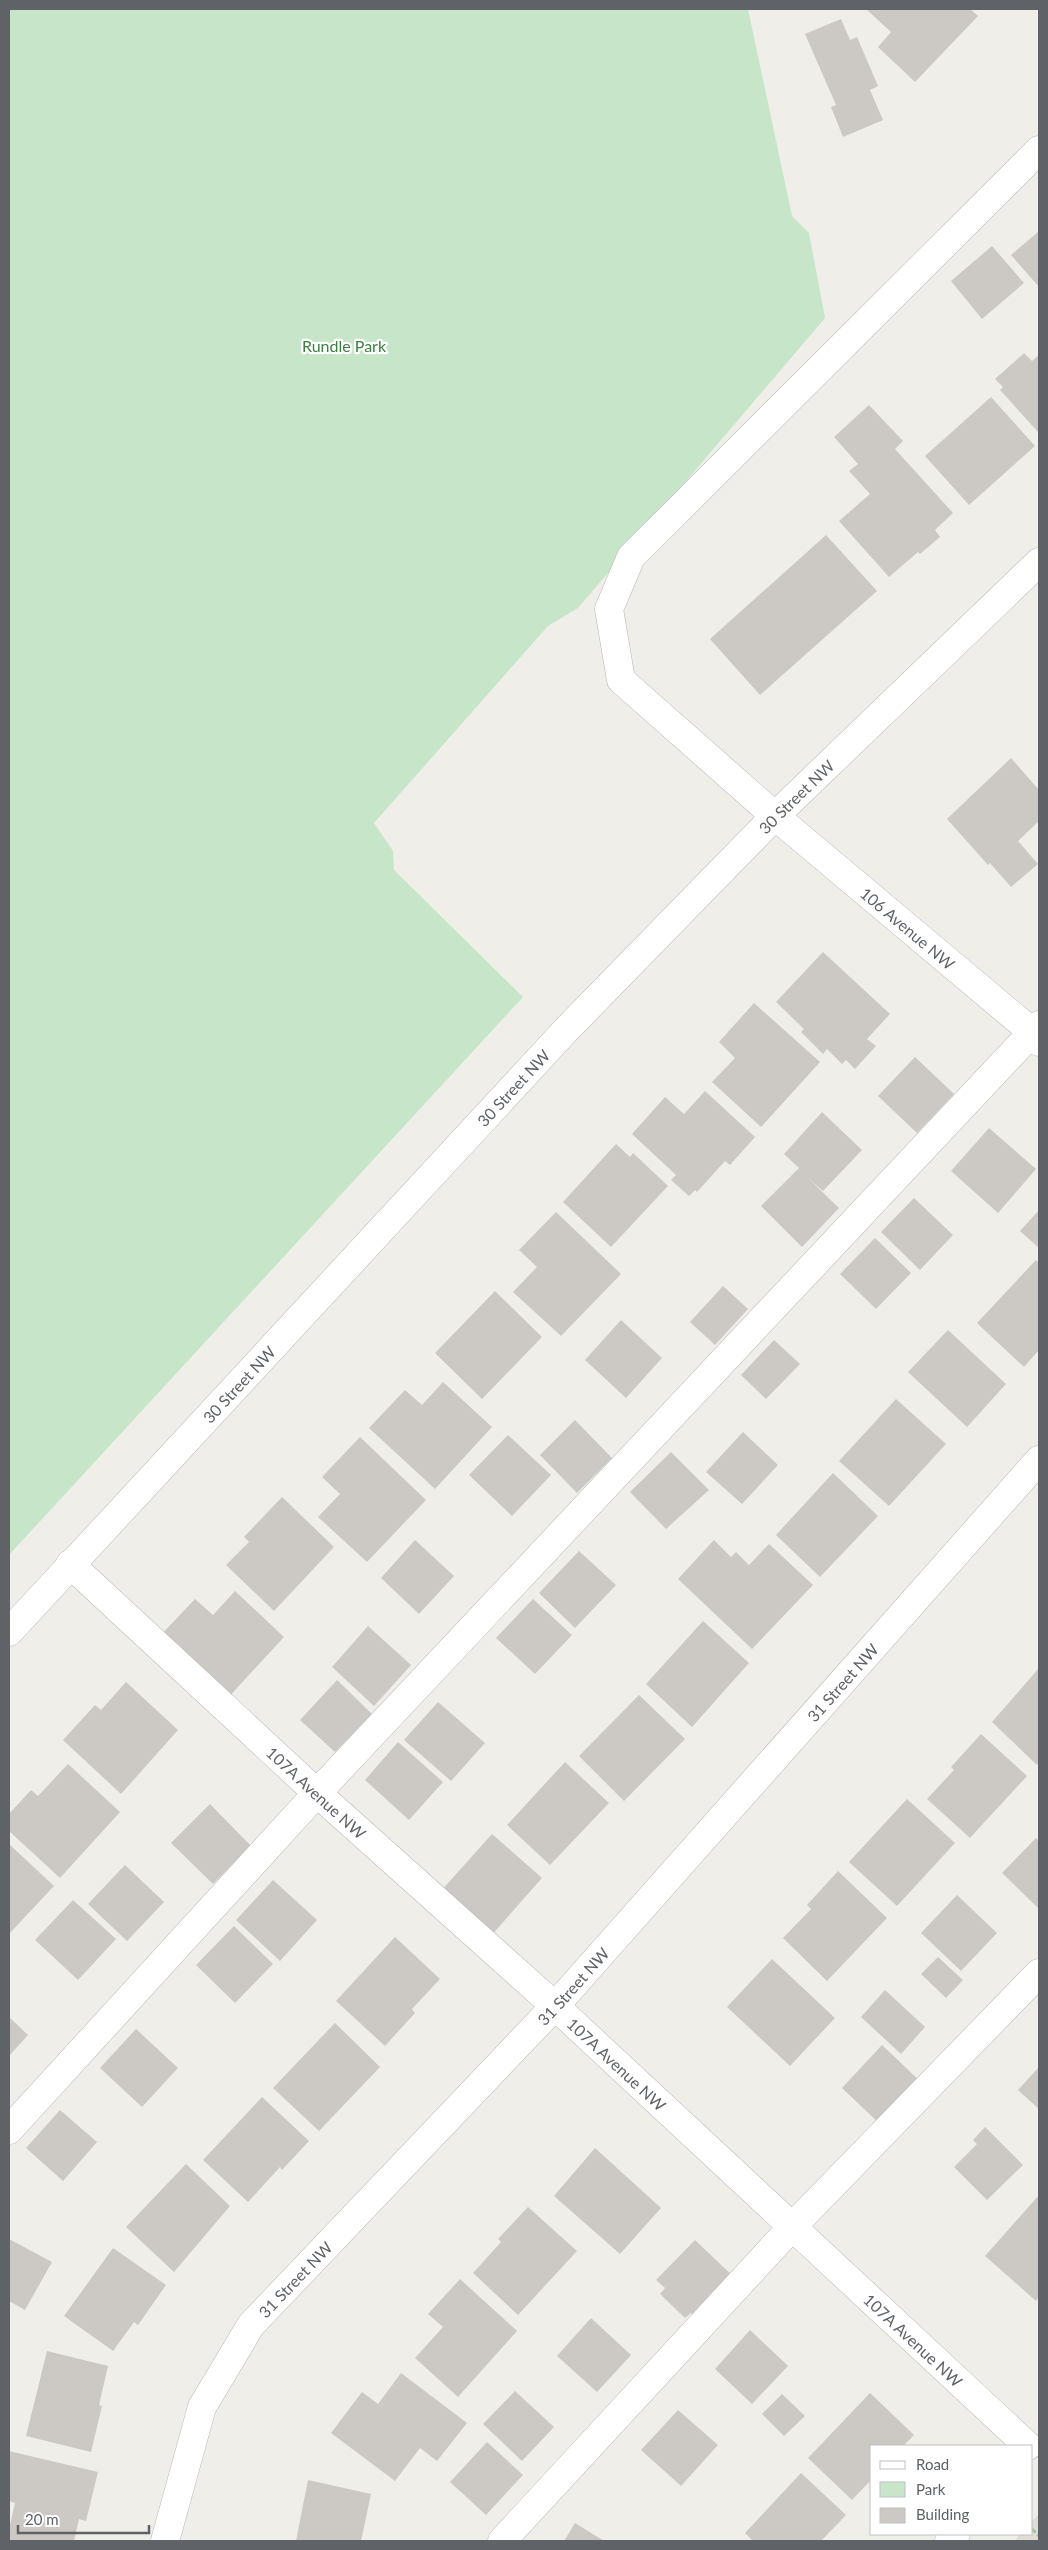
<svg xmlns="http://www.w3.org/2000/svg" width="1048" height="2550" font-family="Lato,sans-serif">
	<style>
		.education { fill: #e0ddd6 }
		.green { fill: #c7e5c8 }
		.building { fill: #ccc9c4 }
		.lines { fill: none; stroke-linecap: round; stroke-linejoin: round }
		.minor-casing { stroke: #b5b7bb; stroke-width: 29 }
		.path { stroke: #9fc3aa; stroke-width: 3; stroke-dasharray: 5 2.5; stroke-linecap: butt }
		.minor { stroke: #fff; stroke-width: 28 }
		.labels { text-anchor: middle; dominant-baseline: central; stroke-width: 4.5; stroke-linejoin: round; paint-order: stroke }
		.park-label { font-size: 16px; fill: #3c8140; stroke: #fff }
		.street-label { font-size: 16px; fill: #5f6267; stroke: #fff }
	</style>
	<rect width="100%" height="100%" fill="#f0eee8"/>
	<path class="education" d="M 1039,2514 L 1039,2541 L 1015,2541 L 1020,2534 L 1032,2534 L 1032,2521 Z"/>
	<path class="green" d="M 9,9 L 748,9 L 792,216 L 809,233 L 825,318 L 578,608 L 548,626 L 374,823 L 393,851 L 394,870 L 523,997 L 9,1555 Z"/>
	<path class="building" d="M 866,9 L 970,9 L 978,16 L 915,82 L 878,47 L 891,32 Z
		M 841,19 L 850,40 L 857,37 L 878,86 L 870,90 L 883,120 L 843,137 L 831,107 L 836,105 L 805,34 Z
		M 1039,231 L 1039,287 L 1011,255 Z
		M 992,246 L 1024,283 L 982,319 L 951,281 Z
		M 1024,353 L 1032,361 L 1039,355 L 1039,433 L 1000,390 L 1003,387 L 995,379 Z
		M 991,397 L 1035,446 L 969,505 L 925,456 Z
		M 869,405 L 903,441 L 895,449 L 953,513 L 935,530 L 940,537 L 920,554 L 918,552 L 889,577 L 839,521 L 870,494 L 849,471 L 858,464 L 834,437 Z
		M 826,535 L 877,591 L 760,695 L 710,639 Z
		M 1011,758 L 1039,790 L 1039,821 L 1018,841 L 1038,864 L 1011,887 L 990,863 L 988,865 L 947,819 Z
		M 823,952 L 890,1014 L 867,1039 L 876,1046 L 855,1069 L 846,1060 L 842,1064 L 827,1049 L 823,1054 L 801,1032 L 804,1029 L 776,1002 Z
		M 754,1003 L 820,1062 L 761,1127 L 712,1082 L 735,1058 L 719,1042 Z
		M 915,1057 L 954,1094 L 917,1133 L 878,1096 Z
		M 705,1091 L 755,1137 L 730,1165 L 725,1161 L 697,1192 L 695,1190 L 689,1196 L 671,1180 L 676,1175 L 632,1134 L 665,1097 L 684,1114 Z
		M 822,1112 L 862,1150 L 823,1191 L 808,1178 L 839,1208 L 802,1247 L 761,1206 L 799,1168 L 784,1154 Z
		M 989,1128 L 1036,1169 L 998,1213 L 951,1171 Z
		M 616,1144 L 630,1157 L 633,1153 L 668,1186 L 611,1247 L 563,1202 Z
		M 914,1198 L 953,1235 L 920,1270 L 881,1232 Z
		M 1039,1210 L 1039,1248 L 1020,1231 Z
		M 556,1212 L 621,1274 L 561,1336 L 513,1292 L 537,1267 L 519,1250 Z
		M 875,1238 L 911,1273 L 876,1309 L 840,1274 Z
		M 1036,1260 L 1039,1263 L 1039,1350 L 1024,1367 L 977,1323 Z
		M 723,1286 L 748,1309 L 715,1345 L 690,1322 Z
		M 495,1291 L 542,1337 L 482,1399 L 435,1353 Z
		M 621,1320 L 662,1358 L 626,1398 L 585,1360 Z
		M 948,1330 L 1006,1384 L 967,1427 L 908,1372 Z
		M 774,1340 L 800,1364 L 766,1399 L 741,1375 Z
		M 443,1382 L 492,1427 L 435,1489 L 369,1428 L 405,1390 L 422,1405 Z
		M 896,1399 L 946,1444 L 889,1506 L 839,1461 Z
		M 575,1420 L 612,1458 L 577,1493 L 540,1455 Z
		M 743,1432 L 778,1465 L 742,1504 L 706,1472 Z
		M 508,1435 L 551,1475 L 512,1516 L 469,1475 Z
		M 360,1437 L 426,1500 L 367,1562 L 318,1517 L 340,1494 L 322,1477 Z
		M 671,1452 L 709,1490 L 666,1529 L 630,1492 Z
		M 833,1473 L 878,1516 L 820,1577 L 776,1535 Z
		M 282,1497 L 334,1547 L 274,1611 L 226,1565 L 249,1542 L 244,1537 Z
		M 415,1540 L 454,1576 L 419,1614 L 381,1578 Z
		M 714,1540 L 731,1557 L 736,1552 L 749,1565 L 769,1544 L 813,1585 L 752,1649 L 678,1579 Z
		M 579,1551 L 616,1585 L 575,1628 L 539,1593 Z
		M 235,1591 L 284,1637 L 225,1701 L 158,1638 L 195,1599 L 213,1615 Z
		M 533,1599 L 572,1635 L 535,1674 L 496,1638 Z
		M 703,1621 L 749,1663 L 692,1727 L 646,1684 Z
		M 368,1626 L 411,1665 L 374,1706 L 332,1667 Z
		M 1039,1668 L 1039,1763 L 1037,1765 L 992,1722 Z
		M 337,1680 L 372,1714 L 335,1752 L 300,1720 Z
		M 126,1682 L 178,1730 L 121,1794 L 63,1740 L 95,1705 L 101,1710 Z
		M 639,1695 L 685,1739 L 624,1801 L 579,1756 Z
		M 438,1702 L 485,1743 L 451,1781 L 404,1740 Z
		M 981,1734 L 1027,1776 L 970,1838 L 927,1799 L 954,1770 L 951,1767 Z
		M 398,1742 L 443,1782 L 409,1820 L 365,1780 Z
		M 565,1762 L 609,1803 L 550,1865 L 507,1825 Z
		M 68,1764 L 120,1812 L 60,1878 L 9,1831 L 9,1814 L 31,1790 L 38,1796 Z
		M 907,1799 L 955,1843 L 897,1906 L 849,1862 Z
		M 210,1804 L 251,1846 L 213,1884 L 171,1843 Z
		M 492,1834 L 542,1878 L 490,1937 L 440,1892 Z
		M 1036,1838 L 1039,1841 L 1039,1909 L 1002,1873 Z
		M 9,1844 L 54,1886 L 9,1934 Z
		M 125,1865 L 164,1902 L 127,1941 L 88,1904 Z
		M 838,1871 L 887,1918 L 827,1981 L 783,1938 L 811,1909 L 807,1905 Z
		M 273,1880 L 317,1920 L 280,1961 L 236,1920 Z
		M 957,1895 L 997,1933 L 961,1971 L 921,1933 Z
		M 73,1900 L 116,1939 L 78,1980 L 35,1940 Z
		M 234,1926 L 273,1964 L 235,2003 L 196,1965 Z
		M 395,1937 L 440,1979 L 412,2009 L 415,2013 L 385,2046 L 336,2001 Z
		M 938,1957 L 963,1980 L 946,1998 L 921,1974 Z
		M 772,1959 L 835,2018 L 790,2066 L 727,2007 Z
		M 885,1990 L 925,2027 L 901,2054 L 861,2017 Z
		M 9,2017 L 28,2035 L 9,2056 Z
		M 335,2023 L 380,2067 L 319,2131 L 273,2088 Z
		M 136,2029 L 178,2068 L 142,2107 L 100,2068 Z
		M 882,2045 L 923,2084 L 882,2126 L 842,2088 Z
		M 1039,2067 L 1039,2109 L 1018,2090 Z
		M 262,2097 L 309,2141 L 282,2170 L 280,2167 L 248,2202 L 203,2160 Z
		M 60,2110 L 97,2142 L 63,2181 L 26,2148 Z
		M 985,2127 L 1023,2165 L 987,2200 L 954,2167 L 977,2144 L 973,2140 Z
		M 595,2148 L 661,2208 L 620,2254 L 554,2196 Z
		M 186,2164 L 230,2206 L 174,2272 L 126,2227 Z
		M 1039,2195 L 1039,2297 L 1036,2301 L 985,2256 Z
		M 528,2207 L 577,2251 L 518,2315 L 473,2273 L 501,2242 L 498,2239 Z
		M 9,2239 L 52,2262 L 25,2310 L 9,2301 Z
		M 695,2240 L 737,2280 L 698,2320 L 691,2313 L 685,2318 L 660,2294 L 665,2288 L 656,2280 Z
		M 113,2248 L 166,2285 L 138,2325 L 134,2322 L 113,2351 L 64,2316 Z
		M 460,2279 L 517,2331 L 458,2397 L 415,2358 L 443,2327 L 428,2314 Z
		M 591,2318 L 631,2355 L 597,2392 L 557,2356 Z
		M 750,2330 L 788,2366 L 752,2404 L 715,2369 Z
		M 47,2351 L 108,2366 L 99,2405 L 102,2406 L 91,2452 L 26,2436 Z
		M 401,2373 L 467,2423 L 437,2461 L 420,2448 L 395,2481 L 331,2433 L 362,2392 L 378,2404 Z
		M 515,2391 L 554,2427 L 522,2461 L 483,2424 Z
		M 870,2393 L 914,2435 L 903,2446 L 872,2446 L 872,2479 L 852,2500 L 808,2458 Z
		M 782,2394 L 805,2416 L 784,2436 L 762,2414 Z
		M 678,2410 L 718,2445 L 681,2486 L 641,2450 Z
		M 487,2442 L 523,2475 L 486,2515 L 450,2482 Z
		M 9,2451 L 98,2472 L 86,2521 L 79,2519 L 74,2541 L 9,2541 L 9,2529 L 15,2503 L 9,2501 Z
		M 801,2473 L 846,2515 L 821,2541 L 753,2541 L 745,2533 Z
		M 308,2480 L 371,2494 L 361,2541 L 296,2541 Z
		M 575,2523 L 604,2541 L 564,2541 Z"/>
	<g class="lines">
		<defs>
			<g id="minor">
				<path id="s1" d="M 1039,150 L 631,557 L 609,609 L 621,680 L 775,816 L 1031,1031 L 1039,1042"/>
				<path id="s2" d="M 70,1564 L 317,1793 L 555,2006 L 1028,2446"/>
				<path id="s3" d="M 9,1632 L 566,1030 L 775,816 L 1039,562"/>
				<path d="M 9,2130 L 317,1793 L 1039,1025"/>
				<path id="s4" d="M 165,2541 L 202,2407 L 251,2325 L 555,2006 L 1039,1460"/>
				<path d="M 502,2541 L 792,2227 L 1039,1973"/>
				<path d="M 949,2541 L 956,2534"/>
			</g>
		</defs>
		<use href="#minor" class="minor-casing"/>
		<path class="path" d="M 1032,2529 L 1039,2536"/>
		<use href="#minor" class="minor"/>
	</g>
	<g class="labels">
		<g class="park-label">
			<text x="344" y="345">Rundle Park</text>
		</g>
		<g class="street-label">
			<text stroke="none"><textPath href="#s3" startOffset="1148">30 Street NW</textPath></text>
			<text stroke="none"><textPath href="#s1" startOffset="1084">106 Avenue NW</textPath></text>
			<text stroke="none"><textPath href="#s3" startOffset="742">30 Street NW</textPath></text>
			<text stroke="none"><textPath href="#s3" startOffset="338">30 Street NW</textPath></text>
			<text stroke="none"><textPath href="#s4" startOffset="1108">31 Street NW</textPath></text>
			<text stroke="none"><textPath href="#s2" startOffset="336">107A Avenue NW</textPath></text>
			<text stroke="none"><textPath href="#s4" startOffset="702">31 Street NW</textPath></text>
			<text stroke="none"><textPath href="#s2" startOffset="741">107A Avenue NW</textPath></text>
			<text stroke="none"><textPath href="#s4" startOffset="298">31 Street NW</textPath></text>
			<text stroke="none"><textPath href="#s2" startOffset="1146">107A Avenue NW</textPath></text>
		</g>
	</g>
	<rect width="1048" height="2550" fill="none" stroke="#5f6267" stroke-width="20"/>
	<rect x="870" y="2445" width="162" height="90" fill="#ffffff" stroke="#bfc0c2"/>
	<rect x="880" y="2461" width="25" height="8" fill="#ffffff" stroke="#bfc0c2"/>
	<text x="916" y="2470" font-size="15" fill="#5f6267">Road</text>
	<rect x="880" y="2482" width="25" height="15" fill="#c7e5c8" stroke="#bfc0c2"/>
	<text x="916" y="2495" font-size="15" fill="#5f6267">Park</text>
	<rect x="880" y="2508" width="25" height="15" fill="#ccc9c4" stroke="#bfc0c2"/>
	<text x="916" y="2520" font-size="15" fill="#5f6267">Building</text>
	<path d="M18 2525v8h131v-8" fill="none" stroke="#5f6267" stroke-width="2.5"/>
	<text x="25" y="2525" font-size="15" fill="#5f6267" stroke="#ffffff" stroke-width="4" paint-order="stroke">20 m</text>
</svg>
